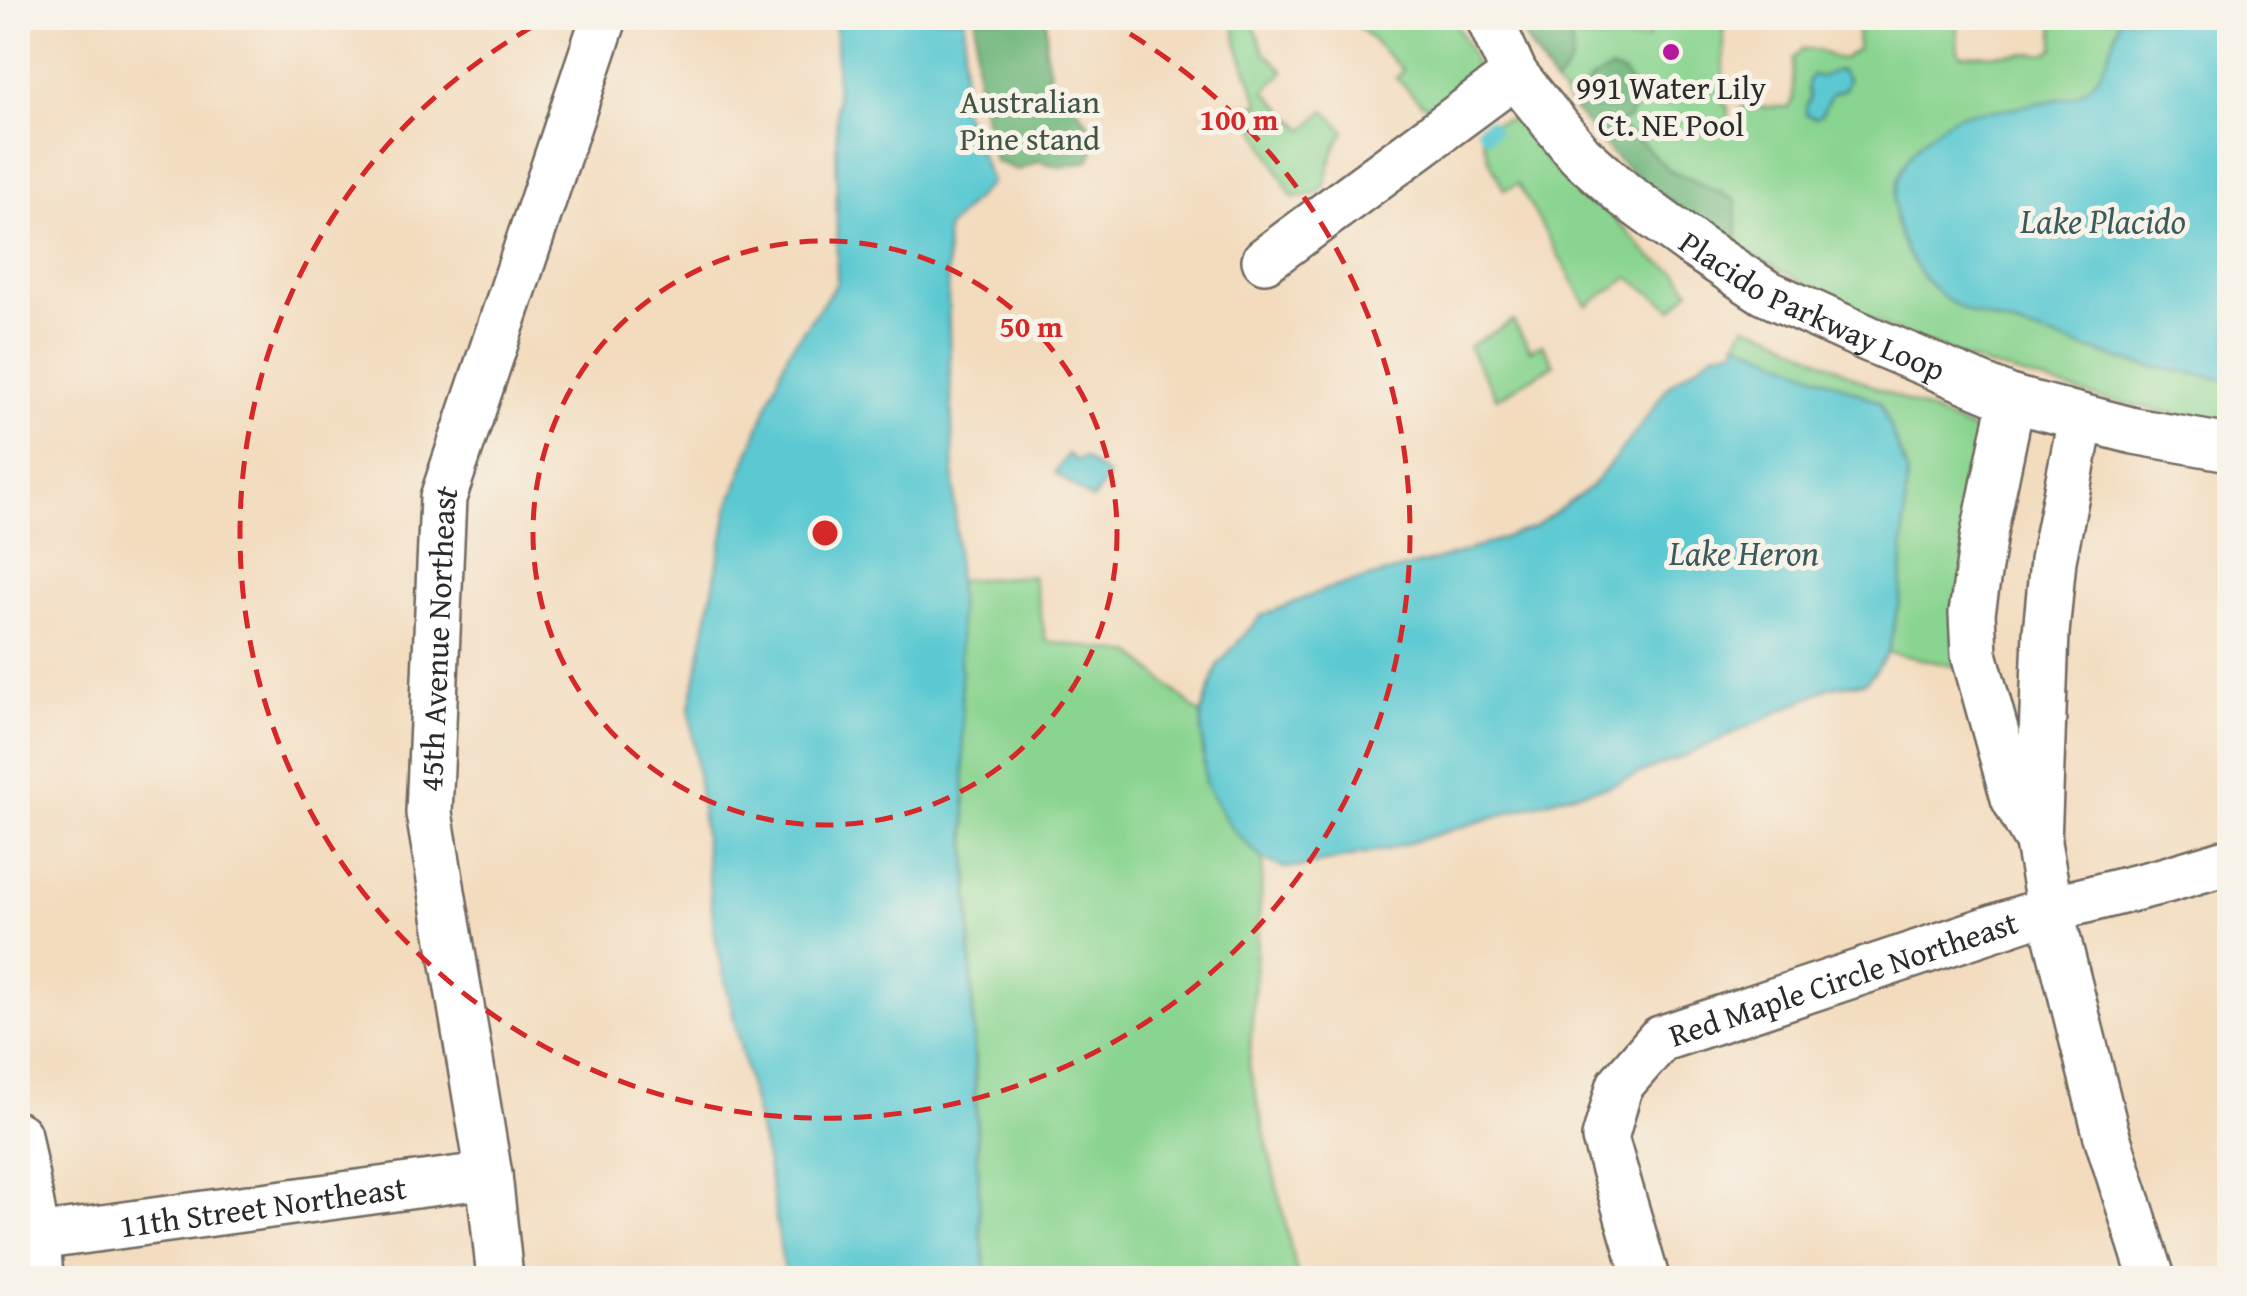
<svg xmlns="http://www.w3.org/2000/svg" width="2247" height="1296" font-family="'Gentium Book Plus',serif">
	<style>
		.green { fill: #89d490; stroke: #5a805e; stroke-width: 2.5 }
		.forest { fill: #6eb67a; stroke: #4c7052; stroke-width: 2.5 }
		.water { fill: #5cc9d2; stroke: #447a7e; stroke-width: 2.5 }
		.lines { fill: none; stroke-linecap: round; stroke-linejoin: round }
		.stream { stroke: #5cc9d2; stroke-width: 11 }
		.street-casing { stroke: #71695e; stroke-width: 50 }
		.street { stroke: #fff; stroke-width: 45 }
		.ring { fill: none; stroke: #d62828; stroke-width: 5; stroke-dasharray: 18 12 }
		.poi-dot { fill: #b5179e; stroke: #f7f3e8; stroke-width: 4 }
		.labels { text-anchor: middle; dominant-baseline: central; stroke-width: 10; stroke-linejoin: round; paint-order: stroke }
		.poi-label { font-size: 32px; fill: #2b2b2b; stroke: #f7f3e8 }
		.park-label { font-size: 32px; fill: #425544; stroke: #f7f3e8 }
		.street-label { font-size: 32px; fill: #2b2b2b; stroke: #f7f3e8 }
		.water-label { font-size: 35px; font-style: italic; fill: #3a5a5d; stroke: #f7f3e8 }
		.centre { fill: #d62828; stroke: #f7f3e8; stroke-width: 5 }
		.ring-label { font-size: 30px; text-anchor: middle; font-weight: bold; fill: #d62828; stroke: #f7f3e8; stroke-width: 10; stroke-linejoin: round; paint-order: stroke }
	</style>
	<rect width="100%" height="100%" fill="#f7f3e8"/>
	<filter id="ink" filterUnits="userSpaceOnUse"><feTurbulence type="fractalNoise" baseFrequency=".01" numOctaves="2"/><feDisplacementMap in="SourceGraphic" scale="20" xChannelSelector="R" yChannelSelector="G"/><feConvolveMatrix kernelMatrix="1 2 1 2 8 2 1 2 1" color-interpolation-filters="sRGB"/></filter>
	<filter id="wash" filterUnits="userSpaceOnUse"><feTurbulence type="fractalNoise" baseFrequency=".0048" numOctaves="4" result="noise"/><feDisplacementMap in="SourceGraphic" scale="40" xChannelSelector="R" yChannelSelector="G"/><feGaussianBlur stdDeviation="2.25" result="paint"/><feColorMatrix in="noise" values="0 0 0 0 0 0 0 0 0 0 0 0 0 0 0 0 0 1.4 0 .05"/><feComposite in="paint" operator="in"/></filter>
	<g filter="url(#wash)">
		<rect width="100%" height="100%" fill="#f3dbbe"/>
		<path class="green" d="M 1233,18 L 1251,18 L 1264,51 L 1284,71 L 1265,91 L 1305,130 L 1325,110 L 1345,131 C 1341,138 1336,146 1333,154 C 1323,185 1332,197 1292,197 L 1243,104 L 1260,104 L 1238,47 Z
			M 1350,18 L 1452,18 C 1460,34 1486,69 1472,86 C 1464,95 1447,102 1437,109 L 1421,103 L 1396,78 L 1403,70 Z
			M 1513,18 L 1581,18 L 1581,39 L 1647,39 L 1648,18 L 1724,18 L 1724,106 L 1728,107 L 1729,121 L 1741,121 L 1742,107 L 1789,107 L 1793,100 L 1793,59 L 1802,49 C 1822,48 1825,57 1843,59 L 1857,49 L 1858,18 L 1944,18 L 1960,23 L 1957,28 L 1958,50 L 1961,55 L 2047,53 L 2054,48 L 2054,26 L 2046,20 L 2025,22 L 2026,18 L 2120,18 L 2105,66 L 2096,80 L 2086,90 L 2072,97 L 2000,110 L 1895,219 C 1910,264 1927,293 1971,313 L 2136,364 L 2229,380 L 2229,426 L 2095,397 L 1969,360 L 1889,329 L 1738,247 L 1736,200 L 1668,169 L 1642,144 L 1615,123 L 1591,80 L 1574,109 L 1543,68 Z
			M 1515,118 L 1537,149 L 1557,172 L 1607,211 L 1652,258 L 1678,273 L 1690,290 L 1673,309 L 1629,277 L 1587,306 L 1518,184 L 1504,190 L 1489,159 L 1480,131 L 1489,124 Z
			M 1513,321 L 1530,350 L 1542,344 L 1554,364 L 1497,398 L 1468,347 Z
			M 1745,325 L 1771,333 L 1874,387 L 1981,434 L 1984,445 L 1963,668 L 1888,652 L 1901,596 L 1907,472 L 1880,403 L 1737,341 Z
			M 1033,576 L 1046,641 L 1134,654 L 1201,715 L 1205,783 L 1230,826 L 1263,860 L 1249,1066 L 1298,1278 L 987,1278 L 980,1227 L 970,905 L 956,580 Z"/>
		<path class="forest" d="M 976,18 L 1047,18 L 1045,48 L 1052,84 L 1074,104 L 1099,138 L 1089,161 L 1060,167 L 1039,161 L 1018,170 L 994,161 L 989,131 L 980,101 L 976,61 Z
			M 1513,18 L 1559,18 C 1570,29 1576,48 1570,64 C 1567,71 1560,79 1555,85 Z
			M 1611,70 L 1624,74 L 1638,97 L 1628,119 L 1616,124 L 1642,144 L 1668,169 L 1736,200 L 1738,247 C 1701,222 1662,198 1627,168 C 1607,151 1590,129 1574,109 L 1591,80 Z"/>
		<path class="water" d="M 836,18 L 965,18 L 962,109 L 991,182 L 946,229 C 955,562 970,895 980,1227 L 987,1278 L 785,1278 L 768,1168 L 715,936 L 690,708 L 729,506 L 788,352 L 837,283 Z
			M 2120,18 L 2229,18 L 2229,380 L 2136,364 L 1971,313 C 1940,299 1921,280 1906,250 C 1880,195 1900,149 1951,119 C 1963,111 1982,112 1996,110 C 2021,107 2047,101 2072,97 C 2106,79 2110,52 2120,18 Z
			M 1837,70 L 1842,72 L 1848,80 L 1845,89 L 1831,95 L 1822,114 L 1815,118 L 1806,114 L 1806,107 L 1810,98 C 1807,90 1806,82 1812,75 L 1821,77 Z
			M 1737,341 L 1880,402 L 1907,472 L 1901,596 L 1888,652 L 1875,672 L 1865,682 L 1831,687 L 1689,754 L 1609,786 L 1570,794 L 1389,849 L 1302,867 L 1285,868 L 1263,860 L 1230,826 L 1205,783 L 1201,715 L 1218,665 L 1261,616 L 1327,589 L 1458,554 L 1534,527 L 1591,487 L 1638,430 L 1669,385 L 1716,352 L 1736,348 Z
			M 1068,454 L 1076,461 L 1084,458 L 1109,477 L 1092,500 L 1055,473 Z"/>
		<g class="lines">
			<path class="stream" d="M 1466,83 L 1470,88 L 1464,93 L 1460,87 Z
				M 1489,124 L 1493,130 L 1487,135 L 1482,129 Z"/>
		</g>
	</g>
	<g filter="url(#ink)">
		<g class="lines">
			<defs>
				<g id="street">
					<path id="s1" d="M 1489,18 L 1515,75 L 1580,155 L 1625,195 L 1695,246 L 1765,292 L 1869,339 L 2012,399 L 2134,431 L 2230,448"/>
					<path d="M 1265,260 L 1515,75"/>
					<path d="M 2012,399 L 1984,534 L 1972,613 L 1974,654 L 2014,798 L 2033,833"/>
					<path d="M 2081,419 L 2053,560 L 2046,633 L 2038,843 L 2050,909 L 2106,1133 L 2152,1278"/>
					<path d="M 18,1135 L 37,1237 L 40,1278"/>
					<path id="s2" d="M 37,1237 L 489,1175"/>
					<path id="s3" d="M 500,1278 L 489,1175 L 429,813 L 443,498 L 604,18"/>
					<path id="s4" d="M 1646,1278 L 1605,1138 L 1620,1085 L 1660,1039 L 2050,909 L 2166,880 L 2230,861"/>
				</g>
			</defs>
			<use href="#street" class="street-casing"/>
			<use href="#street" class="street"/>
		</g>
	</g>
	<g class="ring">
		<circle cx="825" cy="533" r="292"/>
		<path d="M1104 19A585 585 0 1 1 546 19"/>
	</g>
	<circle class="poi-dot" cx="1671" cy="52" r="10"/>
	<g class="labels">
		<g class="poi-label">
			<text x="1671" y="87">991 Water Lily<tspan x="1671" dy="37">Ct. NE Pool</tspan></text>
		</g>
		<g class="park-label">
			<text x="1030" y="101">Australian<tspan x="1030" dy="37">Pine stand</tspan></text>
		</g>
		<g class="street-label">
			<text stroke="none"><textPath href="#s1" startOffset="445">Placido Parkway Loop</textPath></text>
			<text stroke="none"><textPath href="#s3" startOffset="645">45th Avenue Northeast</textPath></text>
			<text stroke="none"><textPath href="#s4" startOffset="455">Red Maple Circle Northeast</textPath></text>
			<text stroke="none"><textPath href="#s2" startOffset="228">11th Street Northeast</textPath></text>
		</g>
		<g class="water-label">
			<text x="2103" y="220">Lake Placido</text>
			<text x="1744" y="552">Lake Heron</text>
		</g>
	</g>
	<circle cx="825" cy="533" r="15" class="centre"/>
	<g class="ring-label">
		<text x="1239" y="130">100 m</text>
		<text x="1031" y="337">50 m</text>
	</g>
	<rect width="2247" height="1296" fill="none" stroke="#f7f3e8" stroke-width="60"/>
</svg>
